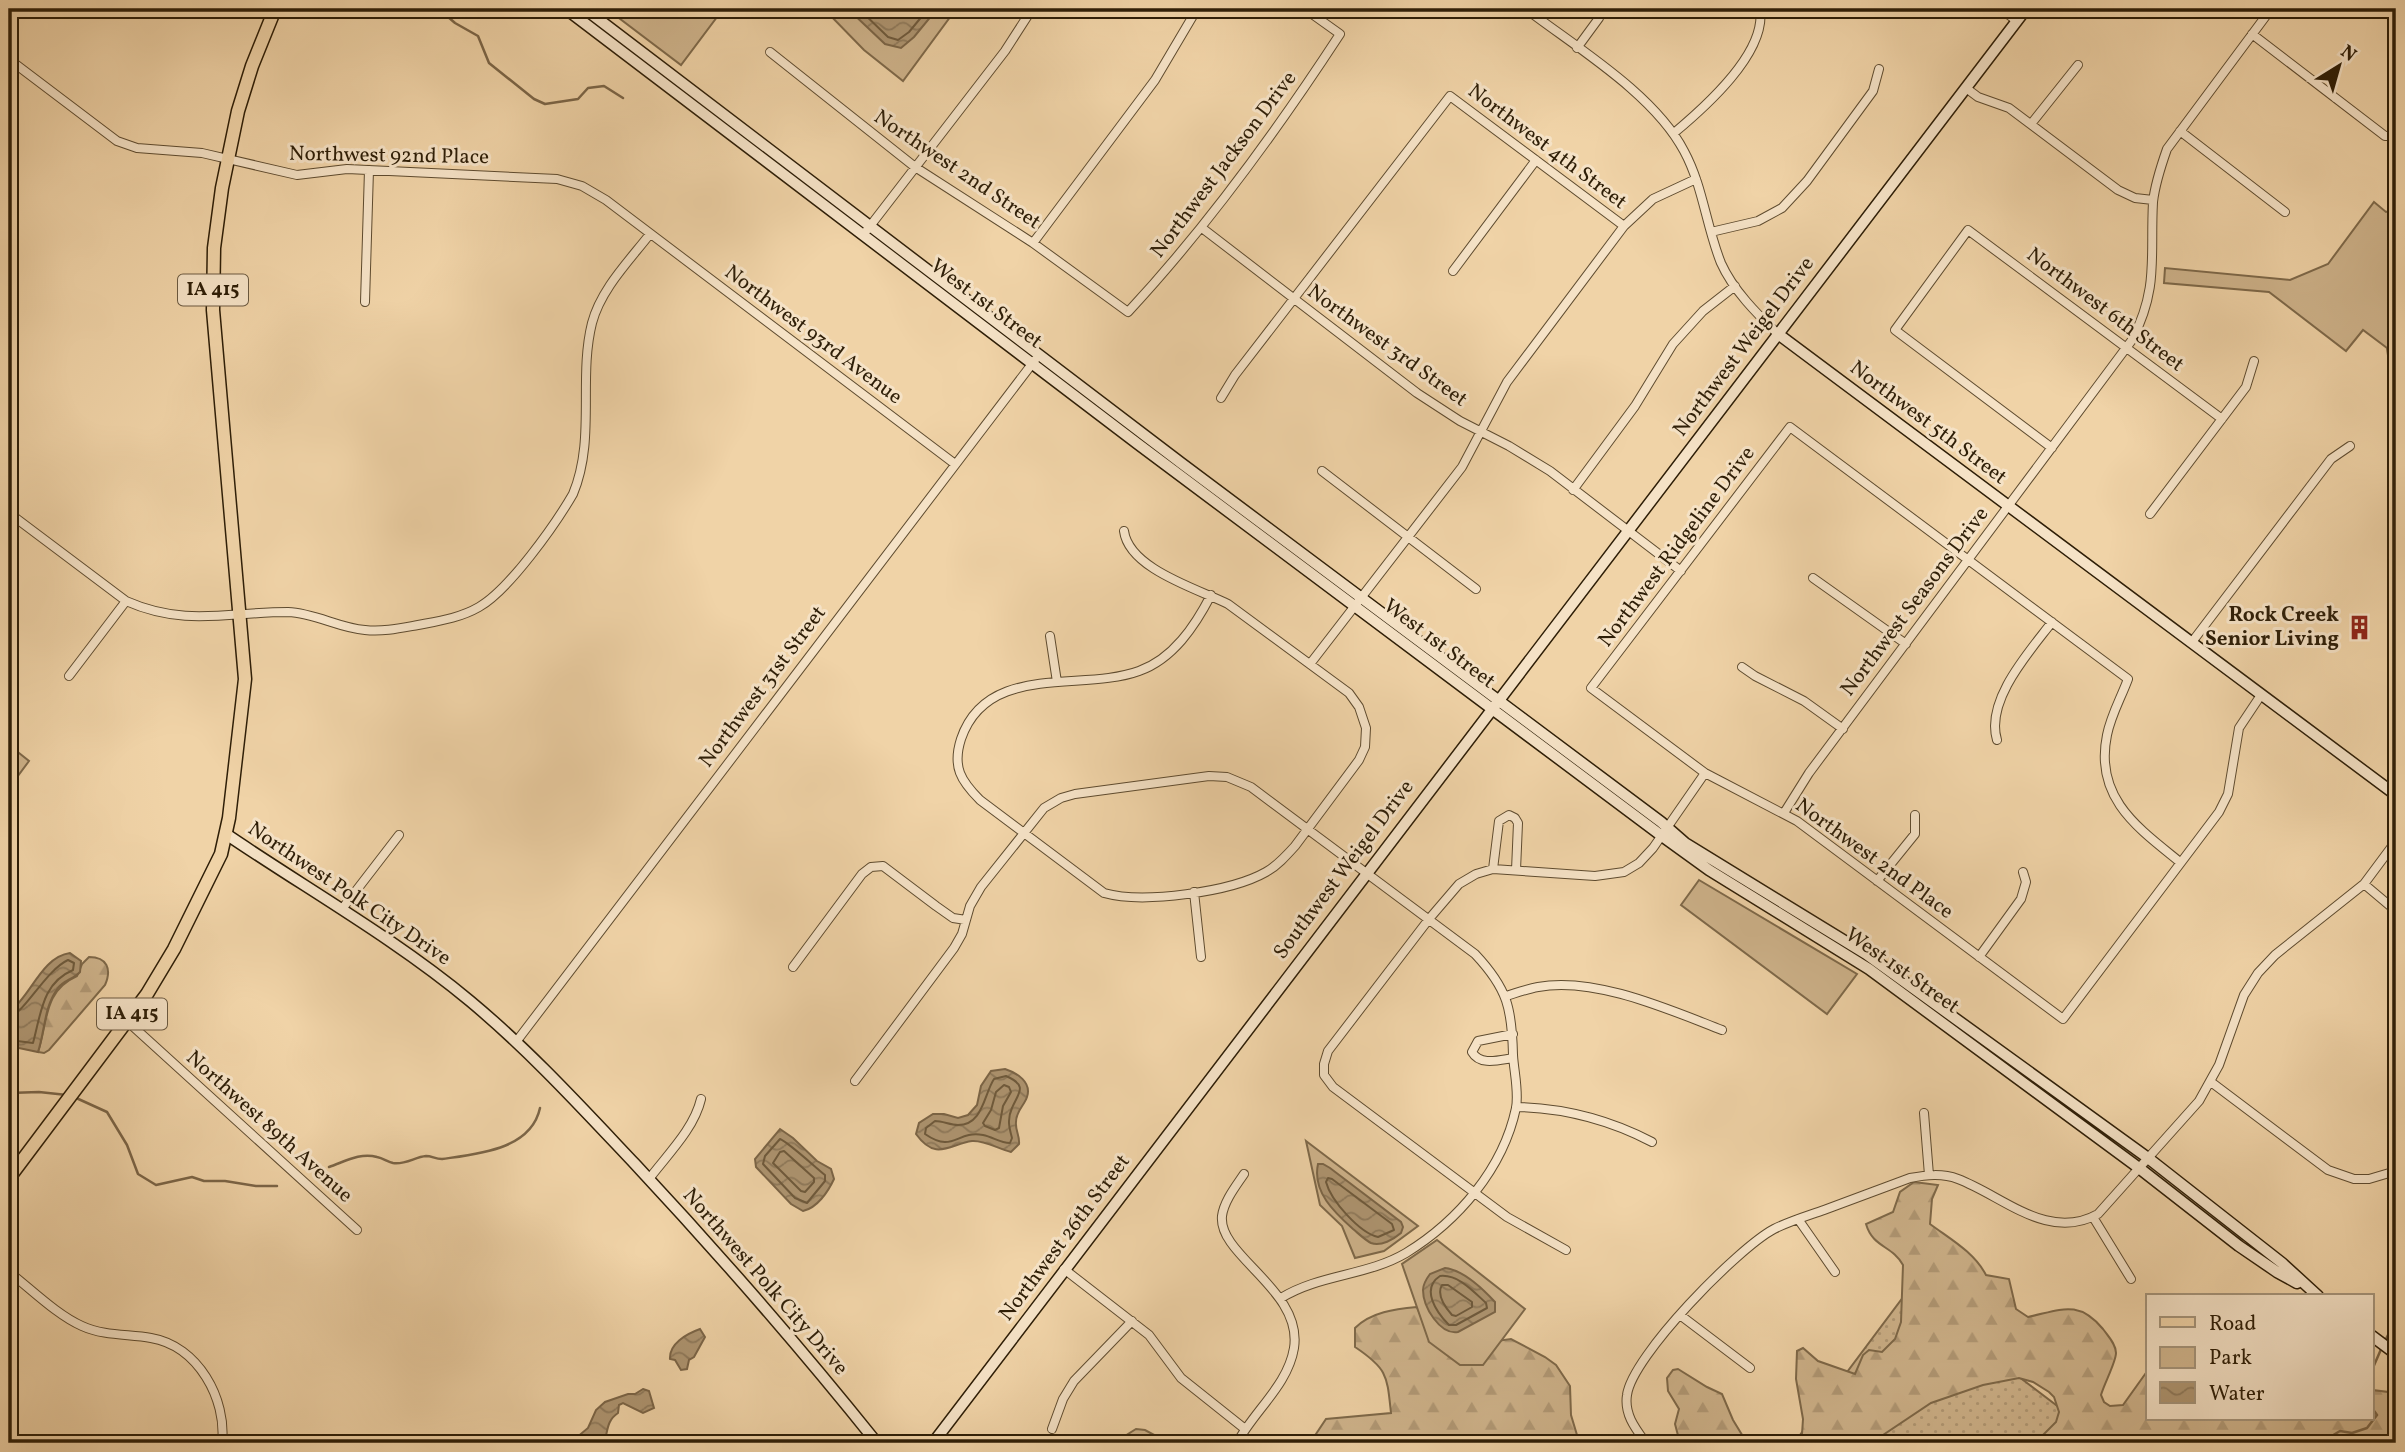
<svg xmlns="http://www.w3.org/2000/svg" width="2405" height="1452" font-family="Vollkorn,serif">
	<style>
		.grass { fill: url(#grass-dots); stroke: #7e694a; stroke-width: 2 }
		.forest { fill: url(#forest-firs); stroke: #7e694a; stroke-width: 2 }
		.park { fill: #cfb48c; stroke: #7e694a; stroke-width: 2 }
		.water { fill: url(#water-waves); stroke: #7b6547; stroke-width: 2 }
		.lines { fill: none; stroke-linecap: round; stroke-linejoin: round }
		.shore { stroke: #6e5a3c; stroke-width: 2 }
		.stream { stroke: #7b6547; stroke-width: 2.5 }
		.street-casing { stroke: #5e4b2f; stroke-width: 10 }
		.secondary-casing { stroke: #2e1e07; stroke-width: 13 }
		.primary-casing { stroke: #2e1e07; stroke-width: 15 }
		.street { stroke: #f5e2c6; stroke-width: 8 }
		.secondary { stroke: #f5e2c6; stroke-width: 10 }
		.primary { stroke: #f0d3a7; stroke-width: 12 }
		.labels { text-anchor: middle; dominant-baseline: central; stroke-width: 6; stroke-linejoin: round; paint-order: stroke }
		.shield { fill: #f5e2c6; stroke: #6a5940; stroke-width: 2 }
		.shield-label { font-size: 19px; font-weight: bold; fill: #2e1e07 }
		.street-label { font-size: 21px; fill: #2e1e07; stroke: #f5e2c6 }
		.poi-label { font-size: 21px; font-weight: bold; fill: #2e1e07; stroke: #f5e2c6; text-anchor: end }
	</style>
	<defs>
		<pattern id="grass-dots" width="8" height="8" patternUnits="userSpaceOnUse" patternTransform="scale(1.75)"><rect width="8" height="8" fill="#cfb48c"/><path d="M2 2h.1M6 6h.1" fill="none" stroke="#b29a77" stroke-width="1.8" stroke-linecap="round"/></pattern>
		<pattern id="forest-firs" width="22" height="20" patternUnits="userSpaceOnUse" patternTransform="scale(1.75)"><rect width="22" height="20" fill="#cfb48c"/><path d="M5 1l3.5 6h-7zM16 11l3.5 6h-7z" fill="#b29a77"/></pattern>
		<pattern id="water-waves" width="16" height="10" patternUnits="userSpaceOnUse" patternTransform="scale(1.75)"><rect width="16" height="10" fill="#ae9571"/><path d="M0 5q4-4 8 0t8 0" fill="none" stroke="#8e795b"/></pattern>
	</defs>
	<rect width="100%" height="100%" fill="#f0d3a7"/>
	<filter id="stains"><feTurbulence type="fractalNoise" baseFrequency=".00286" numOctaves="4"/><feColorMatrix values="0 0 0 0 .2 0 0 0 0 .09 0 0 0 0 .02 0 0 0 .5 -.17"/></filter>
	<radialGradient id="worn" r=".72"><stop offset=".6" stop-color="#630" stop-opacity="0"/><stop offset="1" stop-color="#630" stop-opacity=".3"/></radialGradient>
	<path class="grass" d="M 1907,1292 L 2106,1443 L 1794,1443 Z"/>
	<path class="forest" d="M 89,957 C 107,957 112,969 105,985 L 49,1050 L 44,1053 L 38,1052 C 48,1022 43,991 77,976 L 82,964 Z
		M 1914,1182 L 1938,1185 L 1932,1199 L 1930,1224 C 1950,1239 1974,1252 1986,1275 L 2009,1279 L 2016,1309 L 2028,1317 C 2061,1310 2078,1299 2103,1329 C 2108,1336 2116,1344 2116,1353 C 2116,1362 2104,1384 2101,1395 L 2104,1402 L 2110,1406 L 2123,1405 L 2148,1370 L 2148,1419 L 2372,1419 L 2372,1390 L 2396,1393 L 2396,1443 L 2035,1443 L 2056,1422 L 2059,1412 L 2054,1397 L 2049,1392 L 2033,1382 L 2019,1378 L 1983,1385 L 1931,1403 L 1871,1443 L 1795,1443 L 1802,1434 L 1803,1419 L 1796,1379 L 1797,1351 L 1803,1348 L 1818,1361 L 1855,1374 L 1863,1355 L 1869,1350 L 1882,1352 L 1895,1339 L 1901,1322 L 1903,1265 C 1892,1245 1873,1248 1866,1224 L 1893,1212 L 1900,1192 Z
		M 1417,1307 L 1429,1335 L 1475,1344 L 1511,1339 L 1545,1357 L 1556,1365 L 1570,1386 L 1571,1415 L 1577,1435 L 1584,1443 L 1310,1443 L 1326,1419 L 1391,1413 C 1387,1376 1388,1369 1355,1347 L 1355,1328 C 1371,1312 1395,1309 1417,1307 Z
		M 1678,1369 L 1707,1387 L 1722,1394 L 1733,1420 L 1747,1443 L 1680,1443 L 1675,1424 L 1679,1409 L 1668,1391 L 1667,1378 L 1673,1370 Z
		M 1136,1429 L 1145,1430 L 1169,1443 L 1121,1443 L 1125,1436 Z"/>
	<path class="park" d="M 607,9 L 723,9 L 681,65 Z
		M 824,9 L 956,9 L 903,81 L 864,50 Z
		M 2374,202 L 2386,212 L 2396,209 L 2396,395 L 2393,392 L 2387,348 L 2363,330 L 2346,351 L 2269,292 L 2164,283 L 2165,268 L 2290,280 L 2328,264 Z
		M 9,745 L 29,761 L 9,788 Z
		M 1699,880 L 1857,974 L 1827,1014 L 1681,905 Z
		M 1306,1141 L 1418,1226 L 1384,1251 L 1355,1258 L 1342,1226 L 1320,1205 Z
		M 1437,1240 L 1525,1309 L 1483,1365 L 1460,1365 L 1429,1342 L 1402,1264 Z"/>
	<path class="water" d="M 848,9 L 937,9 L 914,37 L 901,48 L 885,44 Z
		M 70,953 L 81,961 L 80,972 C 74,979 64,980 58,988 C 44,1006 45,1031 38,1052 L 9,1046 L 9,1012 C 30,998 41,957 70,953 Z
		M 1005,1069 C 1017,1073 1032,1082 1027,1097 C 1024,1106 1016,1111 1016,1122 C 1015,1130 1020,1136 1019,1144 L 1011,1152 C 998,1149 985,1140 972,1141 C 950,1144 936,1162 916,1134 L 919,1123 L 933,1114 L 944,1114 L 958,1118 L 968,1115 L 977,1105 L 981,1086 L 991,1071 Z
		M 780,1129 L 793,1138 L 817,1161 L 831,1169 L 834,1179 C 828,1192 817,1208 803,1211 L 791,1204 L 756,1167 L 755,1159 Z
		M 1318,1164 L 1323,1164 L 1330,1168 L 1401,1222 L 1403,1227 L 1401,1233 C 1394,1239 1381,1247 1371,1243 C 1365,1240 1359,1234 1353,1229 C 1335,1213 1312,1192 1318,1164 Z
		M 1445,1268 C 1464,1270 1483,1289 1495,1302 L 1495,1312 L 1458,1332 C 1440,1335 1423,1307 1423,1290 C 1423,1284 1427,1278 1430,1274 Z
		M 700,1329 L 705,1337 L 694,1357 L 689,1360 L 687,1369 L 681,1370 L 675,1360 L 670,1359 C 669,1344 686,1334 700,1329 Z
		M 643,1389 L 649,1391 L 654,1408 L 643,1413 L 623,1403 L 619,1405 L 618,1413 C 606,1421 608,1432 604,1443 L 574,1443 L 576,1438 L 588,1428 L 596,1410 L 605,1402 L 628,1394 L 635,1394 Z"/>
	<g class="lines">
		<path class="shore" d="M 859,9 L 888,37 L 898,40 L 909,32 L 928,9
			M 9,1017 C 23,1015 46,970 68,960 L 74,963 L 73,970 C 42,983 41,1014 33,1043 L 9,1040
			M 1006,1076 C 1029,1086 1018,1093 1012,1108 C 1007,1119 1009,1127 1012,1138 L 1010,1143 C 1000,1143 993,1137 983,1135 C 956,1130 954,1154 925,1134 L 926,1128 L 935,1121 C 943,1121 950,1125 958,1125 C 983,1125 984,1094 994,1079 Z
			M 1004,1085 L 1009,1087 L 1011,1092 L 1003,1106 L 999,1128 L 995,1130 L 985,1126 L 983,1123 L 991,1110 L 996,1092 Z
			M 780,1139 C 788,1142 815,1167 825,1175 L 825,1181 L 807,1203 L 795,1198 L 763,1164 L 765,1156 Z
			M 784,1151 L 814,1178 L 814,1182 L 805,1192 L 801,1191 L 773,1163 L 780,1152 Z
			M 1328,1178 L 1332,1179 L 1392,1224 L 1394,1230 L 1378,1237 C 1360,1233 1331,1201 1326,1182 Z
			M 1440,1276 C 1458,1274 1473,1291 1486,1303 L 1487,1308 L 1456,1325 L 1449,1325 C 1437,1313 1420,1289 1440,1276 Z
			M 1448,1285 L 1472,1302 L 1472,1307 L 1456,1316 L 1452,1315 C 1445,1307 1436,1295 1442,1285 Z"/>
		<path class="stream" d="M 445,9 L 447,16 L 455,23 L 478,36 L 489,63 L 534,99 L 545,104 L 578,99 L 588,88 L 604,86 L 623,98
			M 9,1093 L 39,1092 L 67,1095
			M 74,1097 L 107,1112 L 127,1145 L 138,1174 L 156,1185 L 192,1177 L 204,1181 L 225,1181 L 256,1186 L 277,1186
			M 329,1167 C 344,1162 360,1152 377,1157 C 383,1158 388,1162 393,1163 C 405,1165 415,1157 426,1156 C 432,1156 435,1159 442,1159 C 477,1154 531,1150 540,1108
			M 2385,1341 L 2389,1333 L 2396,1327
			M 2372,1370 L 2382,1347
			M 2077,1443 L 2090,1443 L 2098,1438 L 2116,1443
			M 2320,1443 L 2340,1431 L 2352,1433 L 2367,1428 L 2377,1415 L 2372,1408"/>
		<defs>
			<path id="street" d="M 1526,9 C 1577,48 1654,94 1684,151 C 1703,186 1706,226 1721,263 C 1733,290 1757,314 1778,334
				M 2001,9 L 2017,21
				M 2252,34 L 2385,136 L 2396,136
				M 1577,48 L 1599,18 L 1600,9
				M 770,52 L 915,167 L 1033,243 L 1128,312 C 1208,226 1276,132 1340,34 L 1305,9
				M 14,63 L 117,141 L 137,148 L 202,153 L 297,175 L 347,169 L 557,179 L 582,186 L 606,200 L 955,464
				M 1966,88 L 1978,97 L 2009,108 L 2118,190 L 2135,198 L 2153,200
				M 2031,124 L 2078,65
				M 2180,131 L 2285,212
				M 1674,133 C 1704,108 1767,53 1760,9
				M 1202,228 L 1417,393 L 1460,421 L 1509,446 L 1550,471 L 1681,571
				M 867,230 L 1005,51 L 1032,9
				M 1711,232 L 1758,221 L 1782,208 L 1807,181 L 1873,91 L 1879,69
				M 1033,243 L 1155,80 L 1197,9
				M 1453,271 L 1536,160
				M 365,302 L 369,170
				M 1221,398 L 1235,375 L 1450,96 L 1624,226
				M 2052,448 L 1895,330 L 1968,230 L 2222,419
				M 1322,471 L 1476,589
				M 1573,490 L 1635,406 L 1673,344 L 1703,311 L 1735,286
				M 9,513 L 126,601 C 185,627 228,612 288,612 C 315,613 339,628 365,630 C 383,632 401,628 418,625 C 439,621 460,618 479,607 C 509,590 555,525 573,494 C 596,439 578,379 592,323 C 601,289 629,261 650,234
				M 2150,514 L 2246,387 L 2254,361
				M 1124,531 C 1129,569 1198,589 1228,604 L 1349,693 L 1359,707 L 1366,728 L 1365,747 L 1359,760 L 1295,846 C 1286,856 1277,866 1266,872 C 1231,892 1143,904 1104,893 L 980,800 C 961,781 952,767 961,739 C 987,662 1082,692 1139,671 C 1173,659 1195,626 1211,595
				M 1813,578 L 1906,644
				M 1050,636 L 1057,682
				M 2192,642 L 2331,459 L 2350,446
				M 1310,664 L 1462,467 L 1507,382 L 1624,226 L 1653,199 L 1696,179
				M 1742,667 L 1755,676 L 1804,701 L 1843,729
				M 69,676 L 126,601
				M 1997,740 C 1985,700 2030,651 2052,622
				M 1784,813 L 1809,773 L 2132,340 C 2159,288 2150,256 2153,202 C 2155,184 2161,166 2167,149 L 2271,9
				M 2180,862 C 2138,828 2094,798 2107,735 C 2111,715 2121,698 2128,679 L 1790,427 L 1591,688 L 1705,773 L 1797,821 L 2063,1019 L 2219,812 L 2228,794 L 2239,728 L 2261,695
				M 1493,869 L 1499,821 L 1509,815 L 1515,818 L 1518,823 L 1516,870
				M 1877,881 L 1915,834 L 1915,815
				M 2364,884 L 2396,911
				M 1194,892 L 1201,957
				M 342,909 L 399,835
				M 1979,957 L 2021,899 L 2026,882 L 2023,872
				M 793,967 L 862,874 L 871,867 L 883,866 L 936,906 L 953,918 L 966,920
				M 1506,996 C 1516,993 1527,989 1538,987 C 1594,976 1670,1010 1722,1030
				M 127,1021 L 357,1230
				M 1513,1034 L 1478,1041 L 1472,1052 C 1480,1066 1499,1060 1513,1058
				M 516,1042 L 1035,360
				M 855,1081 L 954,948 L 962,934 L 970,906 L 981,887 L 1044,808 L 1061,798 L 1075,794 L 1209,776 L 1227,777 L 1251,787 L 1475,954 C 1508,989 1512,1009 1513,1055 C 1514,1072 1519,1091 1516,1108 C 1503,1169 1458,1221 1406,1253 C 1367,1276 1320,1274 1281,1298
				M 2211,1082 L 2328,1170 L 2354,1179 L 2369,1179 L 2396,1171
				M 1516,1107 C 1565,1108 1608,1119 1652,1142
				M 1924,1113 L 1929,1175
				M 649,1179 C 667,1155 694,1129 701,1099
				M 2093,1217 L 2131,1279
				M 1798,1219 L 1835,1272
				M 1566,1250 L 1507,1217 L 1333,1087 L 1324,1075 L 1324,1064 L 1328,1051 L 1429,919 L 1459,884 L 1476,874 L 1493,869 L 1595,876 L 1624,872 L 1639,863 L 1653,848 L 1705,773
				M 1064,1269 L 1149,1335 L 1181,1378 L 1245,1429
				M 9,1272 C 31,1289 57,1315 82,1326 C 104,1336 128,1334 151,1338 C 198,1346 227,1399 222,1443
				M 1680,1315 L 1750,1368
				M 1052,1429 L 1063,1399 L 1074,1381 L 1132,1321
				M 1237,1443 C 1254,1411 1288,1385 1294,1348 C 1303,1290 1218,1256 1222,1216 C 1224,1201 1236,1186 1244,1174
				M 1646,1443 C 1635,1428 1624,1414 1627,1395 C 1632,1356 1738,1248 1774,1229 C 1790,1221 1807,1216 1824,1210 C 1853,1199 1881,1189 1910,1178 C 1926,1175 1942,1173 1958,1179 C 2003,1196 2048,1242 2098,1214 L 2199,1101 L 2219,1065 L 2244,995 L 2258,973 L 2275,955 L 2364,884 L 2396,841"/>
			<path id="secondary" d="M 566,9 L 1138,444 L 1662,836 L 1709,870 L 1869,969 L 2139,1168 L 2239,1246 L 2277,1272 L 2297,1283
				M 585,9 L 1181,463 L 1661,822 L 1685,843 L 1866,954 L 2148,1158 L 2282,1263 L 2318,1296
				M 1778,334 L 2396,795
				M 226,834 C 307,889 394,938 470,1001 C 529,1050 582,1108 635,1164 C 719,1254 800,1347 877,1443
				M 2372,1336 L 2396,1354
				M 933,1443 L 2026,9"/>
			<path id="primary" d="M 9,1178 L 147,994 L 174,949 L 221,854 L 229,818 L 245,679 L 213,310 L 214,248 L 222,188 L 238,111 L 252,66 L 275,9"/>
		</defs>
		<use href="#street" class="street-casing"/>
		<use href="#secondary" class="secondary-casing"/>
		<use href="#primary" class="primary-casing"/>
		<use href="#street" class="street"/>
		<use href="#secondary" class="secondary"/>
		<use href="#primary" class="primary"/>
	</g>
	<defs>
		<symbol id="building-bare" viewBox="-9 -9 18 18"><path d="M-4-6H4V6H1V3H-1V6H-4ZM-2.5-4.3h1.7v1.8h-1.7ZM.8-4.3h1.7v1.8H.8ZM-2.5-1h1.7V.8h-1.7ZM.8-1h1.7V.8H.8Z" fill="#8f2418" stroke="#f5e2c6" stroke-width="2.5" paint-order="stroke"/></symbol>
	</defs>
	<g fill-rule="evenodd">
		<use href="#building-bare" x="2342" y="610" width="35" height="35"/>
	</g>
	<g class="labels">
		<g class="shield">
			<rect x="178" y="274.5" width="70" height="31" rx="5"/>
			<rect x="97" y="998.5" width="70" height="31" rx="5"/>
		</g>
		<g class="shield-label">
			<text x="213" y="290">IA 415</text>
			<text x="132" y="1014">IA 415</text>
		</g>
		<g class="street-label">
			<text transform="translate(1547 147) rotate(37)">Northwest 4th Street</text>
			<text transform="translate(389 156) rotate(1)">Northwest 92nd Place</text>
			<text transform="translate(1224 165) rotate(-53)">Northwest Jackson Drive</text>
			<text transform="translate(957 170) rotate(34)">Northwest 2nd Street</text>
			<text transform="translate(986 304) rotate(37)">West 1st Street</text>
			<text transform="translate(2105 310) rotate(37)">Northwest 6th Street</text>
			<text transform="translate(813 335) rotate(37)">Northwest 93rd Avenue</text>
			<text transform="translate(1387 346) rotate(36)">Northwest 3rd Street</text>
			<text transform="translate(1744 347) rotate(-53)">Northwest Weigel Drive</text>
			<text transform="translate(1928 423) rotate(37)">Northwest 5th Street</text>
			<text transform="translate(1677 547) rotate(-53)">Northwest Ridgeline Drive</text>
			<text transform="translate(1915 602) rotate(-53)">Northwest Seasons Drive</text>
			<text transform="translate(1439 644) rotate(37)">West 1st Street</text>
			<text transform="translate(763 687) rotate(-53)">Northwest 31st Street</text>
			<text transform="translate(1874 859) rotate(36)">Northwest 2nd Place</text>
			<text transform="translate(1344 870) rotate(-53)">Southwest Weigel Drive</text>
			<text transform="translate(349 894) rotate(34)">Northwest Polk City Drive</text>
			<text transform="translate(1902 971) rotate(35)">West 1st Street</text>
			<text transform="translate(269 1127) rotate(42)">Northwest 89th Avenue</text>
			<text transform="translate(1065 1238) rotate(-53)">Northwest 26th Street</text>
			<text transform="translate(765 1282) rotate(49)">Northwest Polk City Drive</text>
		</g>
		<g class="poi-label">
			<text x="2339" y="615">Rock Creek<tspan x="2339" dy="24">Senior Living</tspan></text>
		</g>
	</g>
	<rect width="2405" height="1452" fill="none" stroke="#f0d3a7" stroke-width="35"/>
	<rect x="10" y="10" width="2384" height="1431" fill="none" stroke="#2e1e07" stroke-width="3.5"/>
	<rect x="18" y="18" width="2370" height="1417" fill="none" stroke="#2e1e07" stroke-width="2"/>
	<rect x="2146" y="1294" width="228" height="126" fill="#f5e2c6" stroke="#a5947a" stroke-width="2"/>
	<rect x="2160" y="1317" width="35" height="10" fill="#f0d3a7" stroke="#a5947a" stroke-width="2"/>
	<text x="2209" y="1330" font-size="21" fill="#2e1e07">Road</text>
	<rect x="2160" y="1347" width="35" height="21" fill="#cfb48c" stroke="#a5947a" stroke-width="2"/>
	<text x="2209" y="1364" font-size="21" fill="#2e1e07">Park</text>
	<rect x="2160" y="1382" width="35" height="21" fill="url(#water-waves)" stroke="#a5947a" stroke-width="2"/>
	<text x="2209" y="1400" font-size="21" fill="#2e1e07">Water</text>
	<g transform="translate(2339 66) rotate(37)" stroke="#f5e2c6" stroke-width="5" paint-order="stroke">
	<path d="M0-5L12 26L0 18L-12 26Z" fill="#2e1e07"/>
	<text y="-10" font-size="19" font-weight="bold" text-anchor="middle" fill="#2e1e07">N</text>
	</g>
	<rect width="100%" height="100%" filter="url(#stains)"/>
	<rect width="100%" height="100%" fill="url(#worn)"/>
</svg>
